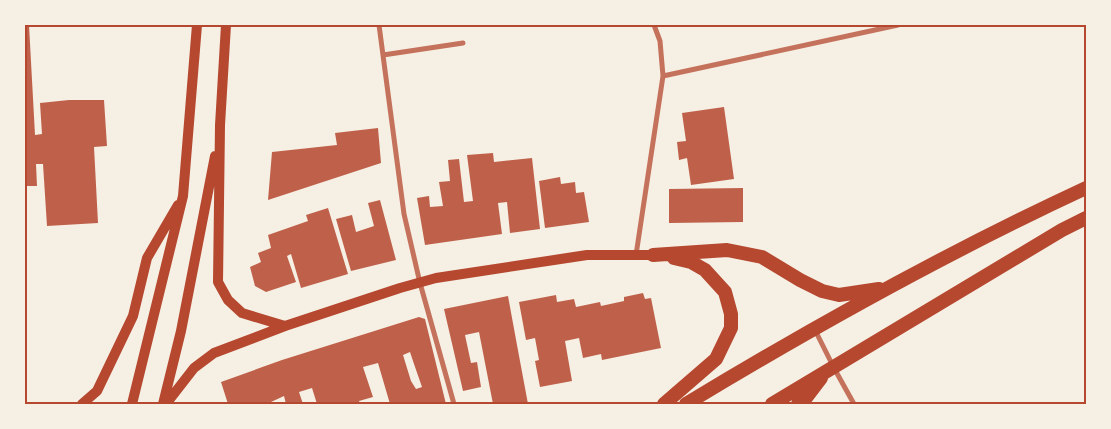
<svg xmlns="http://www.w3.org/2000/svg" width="1111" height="429" font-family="Ubuntu,sans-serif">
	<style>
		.building { fill: #bf614a; fill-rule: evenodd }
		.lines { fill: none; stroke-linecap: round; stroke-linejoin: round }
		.minor { stroke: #c5725c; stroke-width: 5 }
		.secondary { stroke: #b5482f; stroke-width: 10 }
		.trunk { stroke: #b5482f; stroke-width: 14 }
		.neatline { fill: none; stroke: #b5482f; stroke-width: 2 }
	</style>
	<rect width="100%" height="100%" fill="#f6efe4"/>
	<path class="building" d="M 25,25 L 29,25 L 35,135 L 42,134 L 40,103 L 69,100 L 104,100 L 107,146 L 94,147 L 98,223 L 47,226 L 43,164 L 36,164 L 37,186 L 25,186 Z
		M 724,107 L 734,179 L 691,185 L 687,158 L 679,160 L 677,142 L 686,141 L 682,113 Z
		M 378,128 L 381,163 L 268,200 L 272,152 L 337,145 L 335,133 Z
		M 493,153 L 494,162 L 532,158 L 540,229 L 510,233 L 507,202 L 498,203 L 502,234 L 425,245 L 417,198 L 429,196 L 430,207 L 443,206 L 439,182 L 450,181 L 448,160 L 459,159 L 464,202 L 473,201 L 467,155 Z
		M 560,177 L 561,184 L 575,182 L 576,193 L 584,192 L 589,222 L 545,228 L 539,181 Z
		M 743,188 L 743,222 L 669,223 L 669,189 Z
		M 380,200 L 396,260 L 351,271 L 336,219 L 352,215 L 356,232 L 374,226 L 368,203 Z
		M 328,208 L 348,274 L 301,288 L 291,254 L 287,256 L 296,282 L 266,292 L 255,286 L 250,267 L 261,262 L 258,253 L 271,248 L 268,235 L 308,221 L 306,215 Z
		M 643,293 L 645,299 L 651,298 L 661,348 L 602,360 L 601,354 L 583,358 L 579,338 L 565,341 L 572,381 L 540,387 L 535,361 L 539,360 L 535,338 L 526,340 L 519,302 L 556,295 L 557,302 L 574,299 L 576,307 L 600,302 L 601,306 L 624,301 L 624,297 Z
		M 508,296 L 517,345 L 528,404 L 493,404 L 479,332 L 465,335 L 471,363 L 477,362 L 481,387 L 463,391 L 444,309 Z
		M 419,317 L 425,319 L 446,404 L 390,404 L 378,363 L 363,367 L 373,397 L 359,401 L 360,404 L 317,404 L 312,388 L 299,392 L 303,404 L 286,404 L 284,396 L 271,402 L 271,404 L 228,404 L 221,382 L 282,360 ZM 410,352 L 414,364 L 422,387 L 416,389 L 411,381 L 403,355 Z"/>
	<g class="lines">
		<path class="minor" d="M 379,25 L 404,214 L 420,283 L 454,404
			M 383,55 L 463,43
			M 663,76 L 898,25
			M 636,255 L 663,76 L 660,41 L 654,25
			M 815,330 L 834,368 L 854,404"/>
		<path class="secondary" d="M 226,25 L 220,125 L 218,282 L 228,300 L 242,313 L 285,326
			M 82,404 L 97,391 L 133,316 L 147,258 L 178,205
			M 132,404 L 183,196 L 197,25
			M 163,404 L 181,331 L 215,156
			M 166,404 L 194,368 L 214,353 L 285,326 L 400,288 L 436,278 L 587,255 L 653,255"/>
		<path class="trunk" d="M 653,255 L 727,250 L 762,257 L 800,280 L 822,291 L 839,295 L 879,289
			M 664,404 L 716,359 L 731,328 L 731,314 L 725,292 L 705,270 L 691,262 L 674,258
			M 686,404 C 815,326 948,252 1086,188
			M 772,404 L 1062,230 L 1086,218
			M 798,404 L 805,399 L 821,378"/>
	</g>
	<rect width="1111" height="429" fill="none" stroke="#f6efe4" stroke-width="52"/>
	<rect x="26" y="26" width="1059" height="377" class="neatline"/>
</svg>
